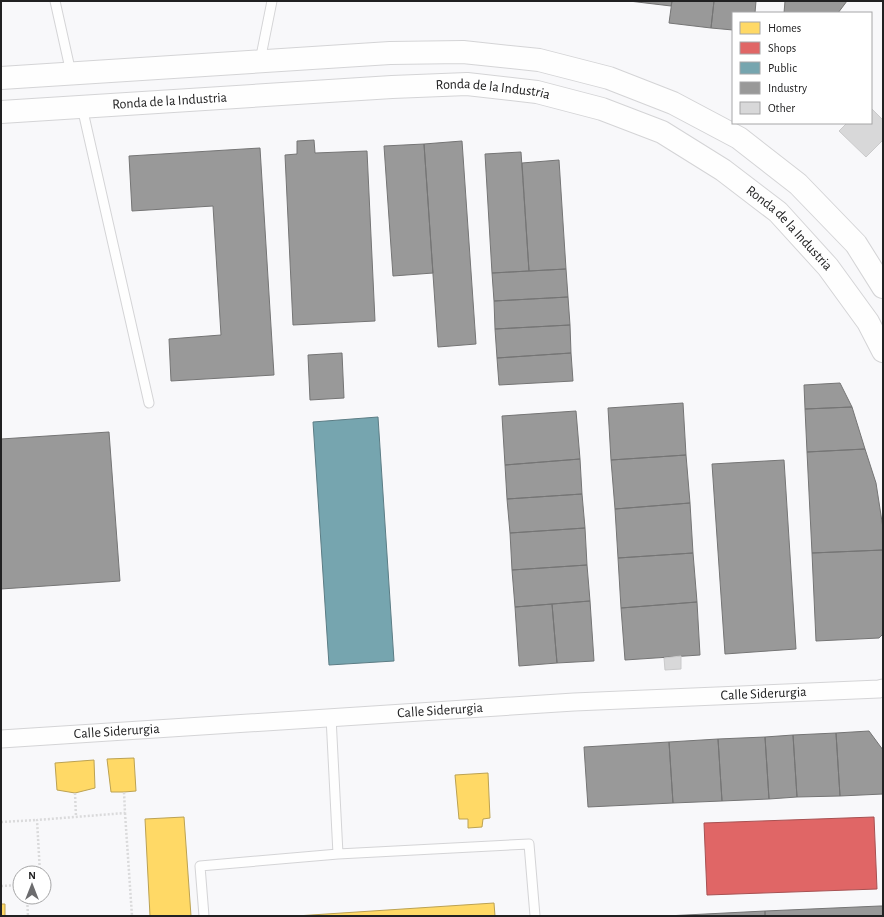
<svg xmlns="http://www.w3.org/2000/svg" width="884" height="917" font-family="'Alegreya Sans',sans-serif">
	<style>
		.homes { fill: #ffd966; stroke: #bca252 }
		.shops { fill: #e06666; stroke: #a75152 }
		.public { fill: #76a5af; stroke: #5c7d85 }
		.industry { fill: #999; stroke: #757575 }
		.building { fill: #d8d8d9; stroke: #cacacb }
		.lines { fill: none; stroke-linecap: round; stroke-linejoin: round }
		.lane-casing { stroke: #d4d4d6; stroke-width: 11 }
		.street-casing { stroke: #d4d4d6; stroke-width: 19 }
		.secondary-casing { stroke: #d4d4d6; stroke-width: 24 }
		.path { stroke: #dadadb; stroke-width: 2.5; stroke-dasharray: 2 2; stroke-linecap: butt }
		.lane { stroke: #fefefe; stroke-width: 9 }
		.street { stroke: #fefefe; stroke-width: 17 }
		.secondary { stroke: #fefefe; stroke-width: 22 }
		.labels { text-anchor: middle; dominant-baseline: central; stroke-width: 4; stroke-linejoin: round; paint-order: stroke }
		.street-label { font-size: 14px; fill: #212122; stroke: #fff }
	</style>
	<rect width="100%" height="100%" fill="#f8f8fa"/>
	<path class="homes" d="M 134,758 L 136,791 L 124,792 L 111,792 L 107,759 Z
		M 94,760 L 95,788 L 75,793 L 57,790 L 55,763 Z
		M 488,773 L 490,818 L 483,819 L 482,827 L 468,828 L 468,819 L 459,819 L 455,775 Z
		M 184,817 L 191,916 L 150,916 L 145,819 Z
		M 494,903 L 495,916 L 296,916 Z
		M 1,904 L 5,904 L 5,916 L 1,916 Z"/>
	<path class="shops" d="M 874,817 L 877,889 L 707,895 L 704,823 Z"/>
	<path class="public" d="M 378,417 L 394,661 L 329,665 L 313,422 Z"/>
	<path class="industry" d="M 629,1 L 672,1 L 671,6 Z
		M 672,1 L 714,1 L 711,28 L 669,23 Z
		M 714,1 L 756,1 L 755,13 L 733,13 L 733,30 L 711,28 Z
		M 785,1 L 847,1 L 838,13 L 784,13 Z
		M 314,140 L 315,153 L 367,151 L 375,321 L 293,325 L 285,155 L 297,154 L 297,141 Z
		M 462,141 L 476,344 L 438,347 L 424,144 Z
		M 424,144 L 433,273 L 393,276 L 384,146 Z
		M 260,148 L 274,375 L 171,381 L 169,339 L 221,335 L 213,206 L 132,211 L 129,156 Z
		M 521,152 L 529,271 L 492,273 L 485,154 Z
		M 559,160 L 566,269 L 529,271 L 522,163 Z
		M 566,269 L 568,297 L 494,301 L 492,273 Z
		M 568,297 L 570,325 L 495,329 L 494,301 Z
		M 570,325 L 571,353 L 497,358 L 495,329 Z
		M 342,353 L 344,398 L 310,400 L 308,355 Z
		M 571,353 L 573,381 L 499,385 L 497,358 Z
		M 840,383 L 852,407 L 805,409 L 804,385 Z
		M 683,403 L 686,455 L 611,460 L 608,408 Z
		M 852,407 L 865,449 L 807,452 L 805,409 Z
		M 576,411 L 580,459 L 505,465 L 502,416 Z
		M 109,432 L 120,581 L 1,589 L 1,439 Z
		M 865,449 L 876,483 L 883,528 L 883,550 L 812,553 L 807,452 Z
		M 686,455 L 690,503 L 615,509 L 611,460 Z
		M 580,459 L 582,494 L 507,499 L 505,465 Z
		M 784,460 L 796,649 L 725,654 L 712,464 Z
		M 582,494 L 585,528 L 510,533 L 507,499 Z
		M 690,503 L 693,553 L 618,558 L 615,509 Z
		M 585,528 L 587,565 L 512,570 L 510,533 Z
		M 883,550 L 883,634 L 879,638 L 816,641 L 812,553 Z
		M 693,553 L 697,602 L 621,608 L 618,558 Z
		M 587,565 L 590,601 L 515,607 L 512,570 Z
		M 590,601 L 594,661 L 557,663 L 552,604 Z
		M 697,602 L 700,655 L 625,660 L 621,608 Z
		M 552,604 L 557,663 L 519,666 L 515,607 Z
		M 869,731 L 883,750 L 883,794 L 840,796 L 836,733 Z
		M 836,733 L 840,796 L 797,797 L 793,735 Z
		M 793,735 L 797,797 L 769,799 L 765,737 Z
		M 765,737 L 769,799 L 722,801 L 718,739 Z
		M 718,739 L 722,801 L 673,803 L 669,742 Z
		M 669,742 L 673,803 L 588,807 L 584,747 Z
		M 880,906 L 883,906 L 883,916 L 765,916 L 765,911 Z
		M 765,911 L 765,916 L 666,916 Z"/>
	<path class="building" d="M 871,108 L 883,120 L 883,140 L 866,157 L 839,131 L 847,123 L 871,123 Z
		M 681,656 L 681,669 L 665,670 L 664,658 Z"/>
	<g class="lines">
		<defs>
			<path id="lane" d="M 55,1 L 71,73
				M 260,61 L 272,1
				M 82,107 L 149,403
				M 331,717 L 338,854
				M 204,916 L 200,866 L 338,854 L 529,844 L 535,916"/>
			<g id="street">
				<path id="s1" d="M 1,739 L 574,702 L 879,689 L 883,688"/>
			</g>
			<g id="secondary">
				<path d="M 1,78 L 390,53 L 463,52 L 539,60 L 609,78 L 673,103 L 739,138 L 798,184 L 856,244 L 883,287"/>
				<path id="s2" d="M 1,112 L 392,87 L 467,84 L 537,92 L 602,109 L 662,132 L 723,170 L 778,212 L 828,267 L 868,322 L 883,351"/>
			</g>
		</defs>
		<use href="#lane" class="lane-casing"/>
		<use href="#street" class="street-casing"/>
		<use href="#secondary" class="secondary-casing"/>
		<path class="path" d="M 75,793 L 76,817
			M 125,813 L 132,916
			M 1,822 L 37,820
			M 40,873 L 37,820 L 125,813 L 124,792
			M 1,886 L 20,885
			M 27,897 L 28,916"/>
		<use href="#lane" class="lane"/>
		<use href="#street" class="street"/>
		<use href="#secondary" class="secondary"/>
	</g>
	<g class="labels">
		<g class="street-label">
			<text stroke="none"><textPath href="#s2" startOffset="493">Ronda de la Industria</textPath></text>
			<text stroke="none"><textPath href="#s2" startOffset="169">Ronda de la Industria</textPath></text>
			<text stroke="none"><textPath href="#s2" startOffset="829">Ronda de la Industria</textPath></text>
			<text stroke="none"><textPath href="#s1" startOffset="764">Calle Siderurgia</textPath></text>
			<text stroke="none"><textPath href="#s1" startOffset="440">Calle Siderurgia</textPath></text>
			<text stroke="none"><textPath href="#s1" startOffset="116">Calle Siderurgia</textPath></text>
		</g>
	</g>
	<rect width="884" height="917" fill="none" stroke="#212122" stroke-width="4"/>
	<rect x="732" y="12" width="140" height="112" fill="#ffffff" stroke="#a6a6a7"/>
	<rect x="740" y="22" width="20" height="12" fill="#ffd966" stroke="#a6a6a7"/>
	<text x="768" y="32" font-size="12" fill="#212122">Homes</text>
	<rect x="740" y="42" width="20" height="12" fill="#e06666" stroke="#a6a6a7"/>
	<text x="768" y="52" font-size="12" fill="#212122">Shops</text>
	<rect x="740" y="62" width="20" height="12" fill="#76a5af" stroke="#a6a6a7"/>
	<text x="768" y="72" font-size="12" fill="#212122">Public</text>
	<rect x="740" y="82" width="20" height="12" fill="#999999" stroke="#a6a6a7"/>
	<text x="768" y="92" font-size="12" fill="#212122">Industry</text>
	<rect x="740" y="102" width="20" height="12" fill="#d8d8d9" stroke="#a6a6a7"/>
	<text x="768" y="112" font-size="12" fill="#212122">Other</text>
	<g transform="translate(32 885)"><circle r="19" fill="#ffffff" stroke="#a6a6a7"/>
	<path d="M0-3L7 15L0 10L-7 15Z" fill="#6c6c6e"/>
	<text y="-6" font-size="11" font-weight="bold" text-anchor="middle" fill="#212122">N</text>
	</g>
</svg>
